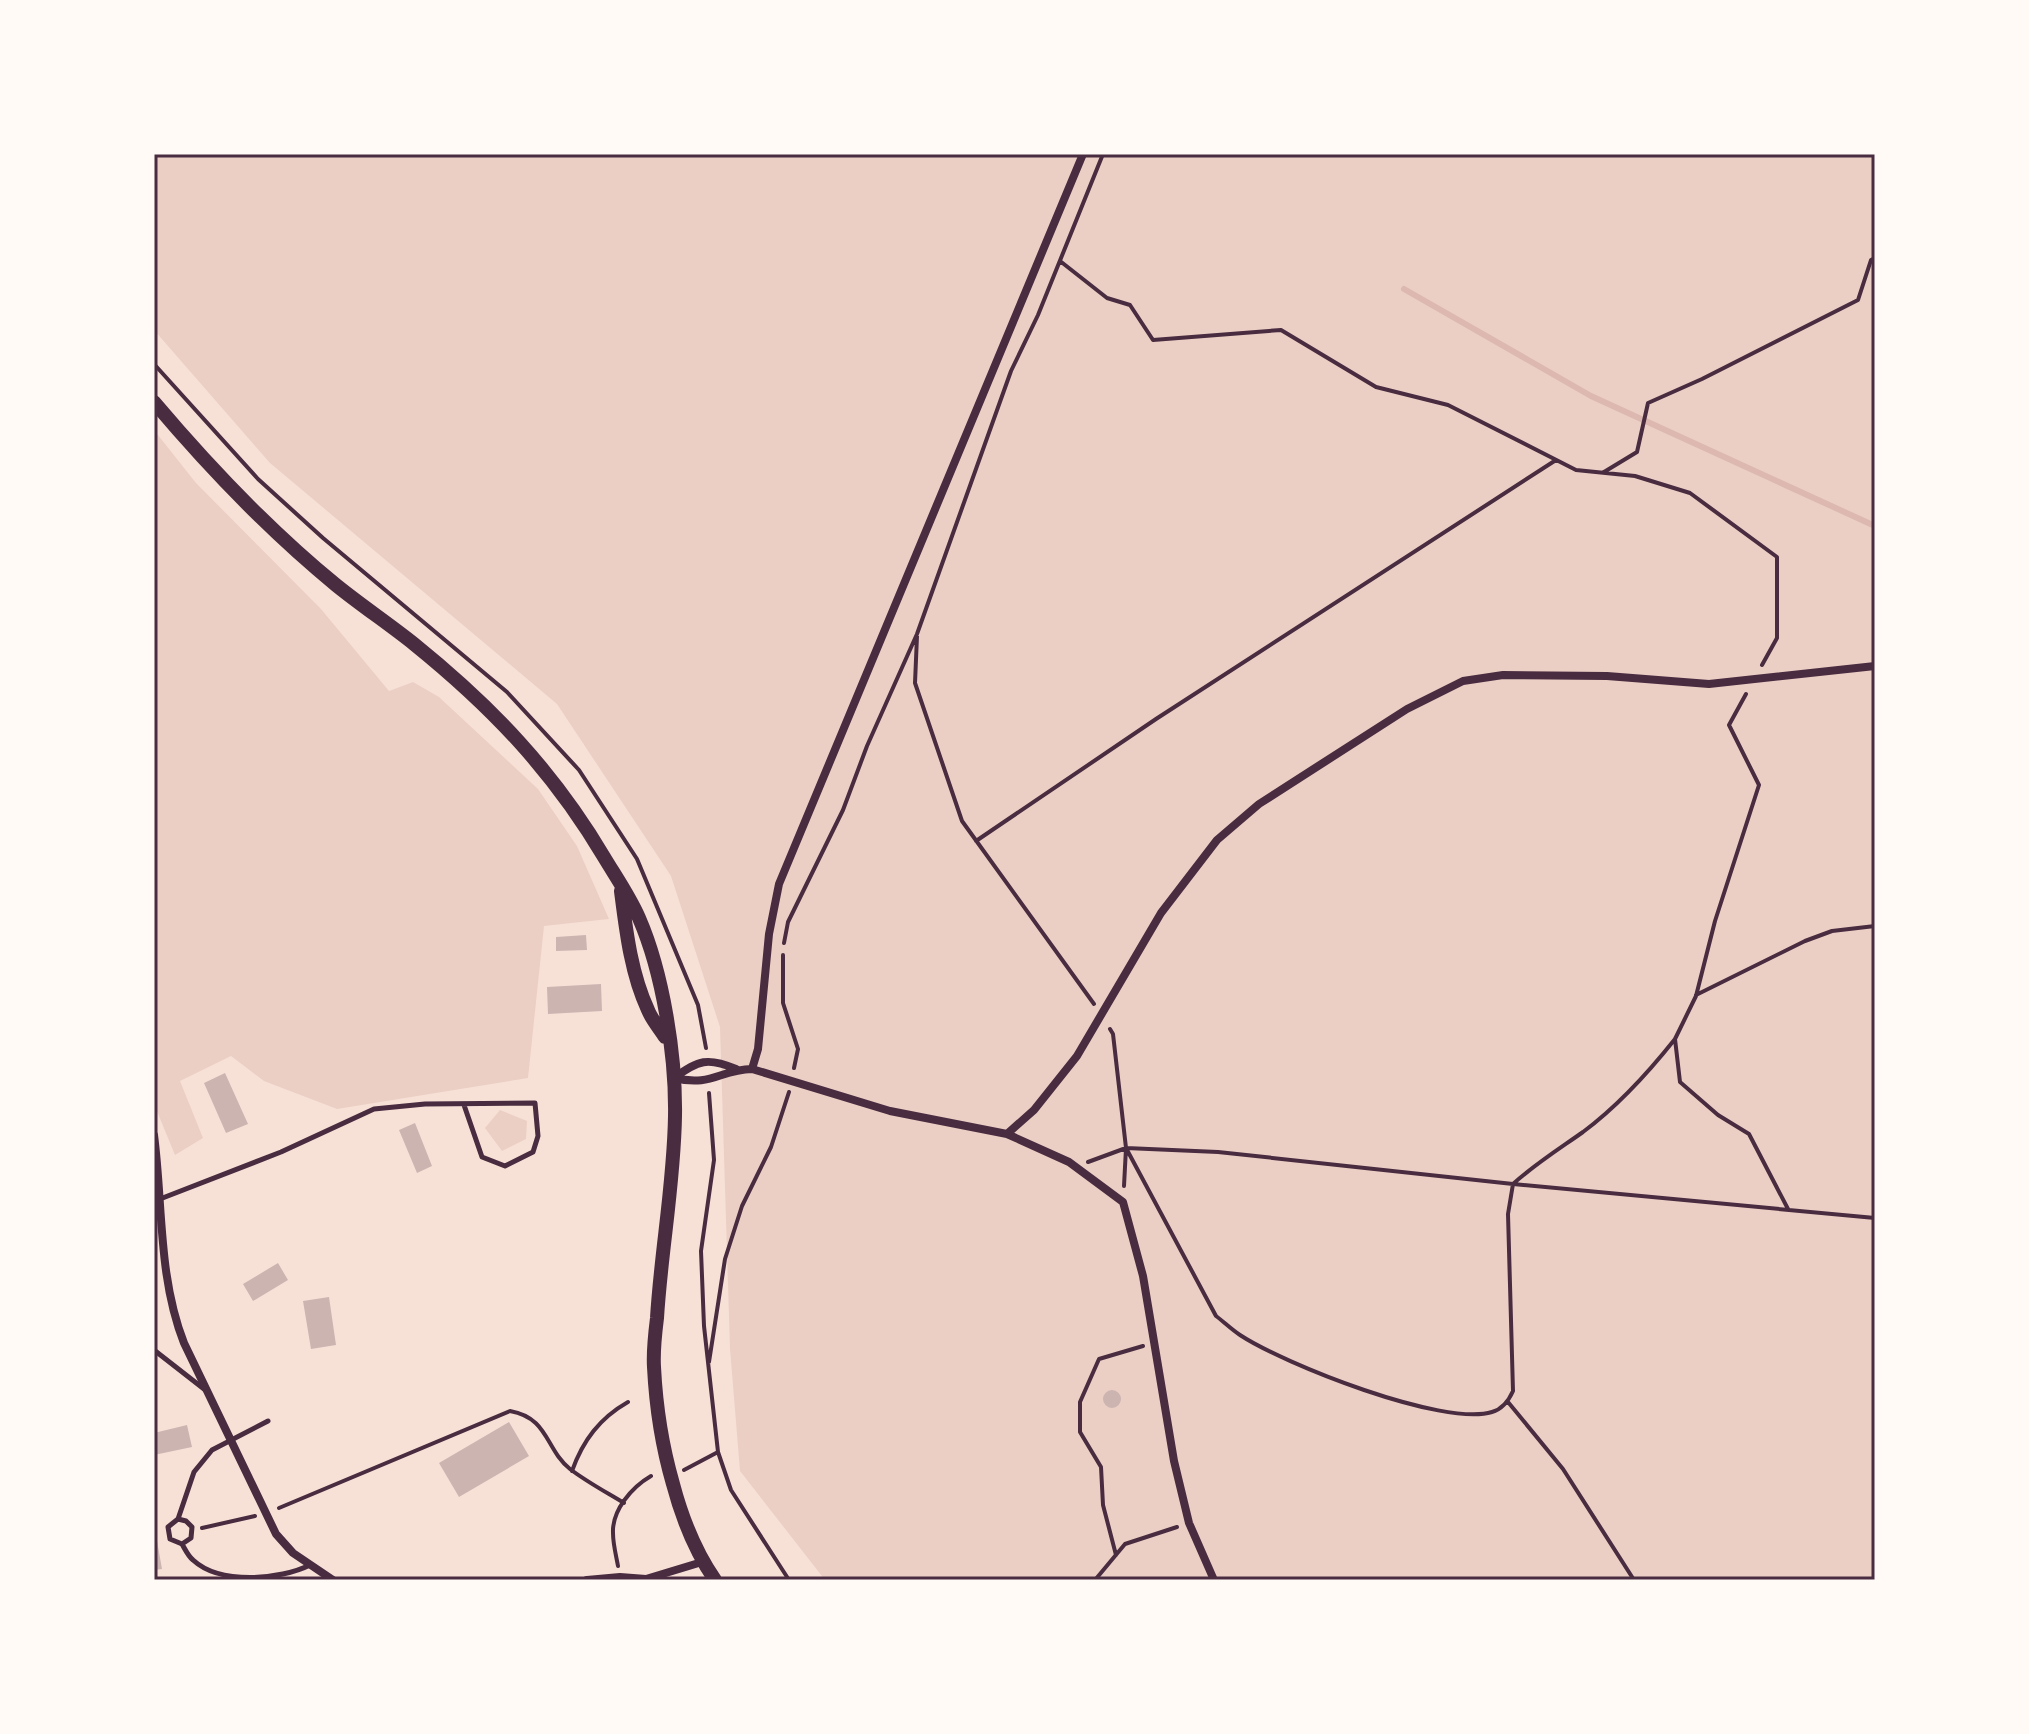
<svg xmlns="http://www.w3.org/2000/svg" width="2029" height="1734" font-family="'Fira Sans',sans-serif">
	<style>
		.green { fill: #ebcfc5 }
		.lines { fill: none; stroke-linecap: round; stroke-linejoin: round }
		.stream { stroke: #dcb8b0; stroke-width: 6 }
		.building { fill: #ccb4b1 }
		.path { stroke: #4a2c40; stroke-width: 4 }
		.service { stroke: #4a2c40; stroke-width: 5 }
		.minor { stroke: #4a2c40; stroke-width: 8 }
		.tertiary { stroke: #4a2c40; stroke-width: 14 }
		.neatline { fill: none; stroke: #4a2c40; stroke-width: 3 }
	</style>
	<rect width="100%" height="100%" fill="#f7e1d7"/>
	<path class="green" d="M 154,154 L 1875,154 L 1875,1580 L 825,1580 L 740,1471 L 730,1349 L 720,1027 L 671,876 L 557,704 L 270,463 L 154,330 Z
		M 154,430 L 196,483 L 321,609 L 389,691 L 413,682 L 439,697 L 538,789 L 577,846 L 609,919 L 544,926 L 528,1078 L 337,1109 L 264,1081 L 231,1056 L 180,1081 L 203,1138 L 175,1155 L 154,1104 Z
		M 500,1110 L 527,1121 L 526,1139 L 502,1151 L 485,1128 Z"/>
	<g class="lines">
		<path class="stream" d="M 1404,289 L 1591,396 L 1875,526"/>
	</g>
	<path class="building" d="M 586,935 L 587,950 L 556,951 L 556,937 Z
		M 601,984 L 602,1011 L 548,1014 L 547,987 Z
		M 225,1073 L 248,1124 L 226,1133 L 204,1083 Z
		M 415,1123 L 432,1166 L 417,1173 L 399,1130 Z
		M 278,1263 L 288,1280 L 253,1301 L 243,1284 Z
		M 329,1297 L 336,1345 L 311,1349 L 303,1301 Z
		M1103 1399a9 9 0 1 1 18 0a9 9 0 1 1-18 0Z
		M 509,1422 L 529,1456 L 459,1497 L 439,1463 Z
		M 187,1425 L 192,1447 L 154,1455 L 154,1433 Z
		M 154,1524 L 162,1569 L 154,1570 Z"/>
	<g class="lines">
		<path class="path" d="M 1060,261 L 1107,298 L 1130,305 L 1153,340 L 1281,330 L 1376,387 L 1448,405 L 1576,470 L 1635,476 L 1690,493 L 1777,557 L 1777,638 L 1762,665
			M 154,364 L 258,479 L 323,538 L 507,692 L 579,770 L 637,859 L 698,1005 L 706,1048
			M 1604,472 L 1637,452 L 1648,403 L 1702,379 L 1858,300 L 1871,260 L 1875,258
			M 917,636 L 915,683 L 962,821 L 1094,1004
			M 1746,694 L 1729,725 L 1759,785 L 1715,921 L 1696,996 L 1675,1039 L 1680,1082 L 1718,1115 L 1749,1134 L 1788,1209
			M 976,841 L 1156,719 L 1556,460
			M 784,943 L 788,922 L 843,810 L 867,746 L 917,634 L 1011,371 L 1038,315 L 1103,154
			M 783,955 L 783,1003 L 798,1049 L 794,1068
			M 1696,995 L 1805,941 L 1832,931 L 1875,926
			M 1110,1029 L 1113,1034 L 1126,1148 L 1124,1186
			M 709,1093 L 714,1160 L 701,1251 L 704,1326 L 718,1452 L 731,1490 L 789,1580
			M 1126,1148 L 1216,1316 C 1224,1322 1232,1330 1240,1335 C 1284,1364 1443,1427 1492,1412 C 1503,1409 1509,1400 1513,1391 L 1508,1214 L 1513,1184 C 1535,1164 1559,1149 1583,1132 C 1618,1106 1648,1073 1675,1039
			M 1088,1162 L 1126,1148 L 1218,1152 L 1513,1184 L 1875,1218
			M 709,1362 L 725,1259 L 742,1206 L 771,1147 L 789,1092
			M 1508,1402 L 1563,1469 L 1634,1580
			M 684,1470 L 718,1452
			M 572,1471 C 583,1440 600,1418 628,1402
			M 279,1508 L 510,1411 C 549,1418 545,1449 570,1469 C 587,1482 606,1492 624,1503
			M 202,1528 L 255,1516
			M 1116,1555 L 1103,1505 L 1101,1467 L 1080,1432 L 1080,1402 L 1099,1359 L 1143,1346
			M 618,1566 C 616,1555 613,1544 613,1533 C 612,1510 632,1487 651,1476
			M 1095,1580 L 1125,1544 L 1177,1527"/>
		<path class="service" d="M 160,1199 L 281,1152 L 374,1109 L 425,1104 L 535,1103 L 538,1136 L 533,1152 L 505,1166 L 482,1157 L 464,1105
			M 154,1350 L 204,1389
			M 178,1519 L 186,1521 L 192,1527 L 191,1538 L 182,1544 L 170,1539 L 168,1527 L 178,1519 L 194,1472 L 212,1450 L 268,1421
			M 182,1544 C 185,1549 188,1556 193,1560 C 220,1585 280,1580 310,1565"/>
		<path class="minor" d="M 752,1069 L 758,1049 L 769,934 L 779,884 L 1083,154
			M 674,1078 C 712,1087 719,1070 752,1069 L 890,1111 L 1007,1134
			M 674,1078 C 698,1060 708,1057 736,1069
			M 154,1135 C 163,1204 158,1277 184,1343 L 276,1534 L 293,1553 L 333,1580
			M 587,1580 L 620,1577 L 646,1579 L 702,1562
			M 1214,1580 L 1189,1523 L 1174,1461 L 1143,1276 L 1123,1202 L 1069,1162 L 1007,1134 L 1034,1110 L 1077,1056 L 1161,913 L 1217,840 L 1259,804 L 1407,709 L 1463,681 L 1503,675 L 1607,676 L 1709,684 L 1875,666"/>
		<path class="tertiary" d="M 154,402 C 209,467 270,531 336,585 C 362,606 389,624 414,644 C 492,707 553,771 604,857 C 616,877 630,897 639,918 C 663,973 676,1056 675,1116 C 674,1184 661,1251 657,1318 C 655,1334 653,1351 654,1367 C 656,1407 662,1446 673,1484 C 682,1518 695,1551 715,1580
			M 621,891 C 626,930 631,974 648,1010 C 652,1020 660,1029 665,1037"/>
	</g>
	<rect width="2029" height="1734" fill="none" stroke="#fffaf5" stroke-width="312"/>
	<rect x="156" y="156" width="1717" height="1422" class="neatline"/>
</svg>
